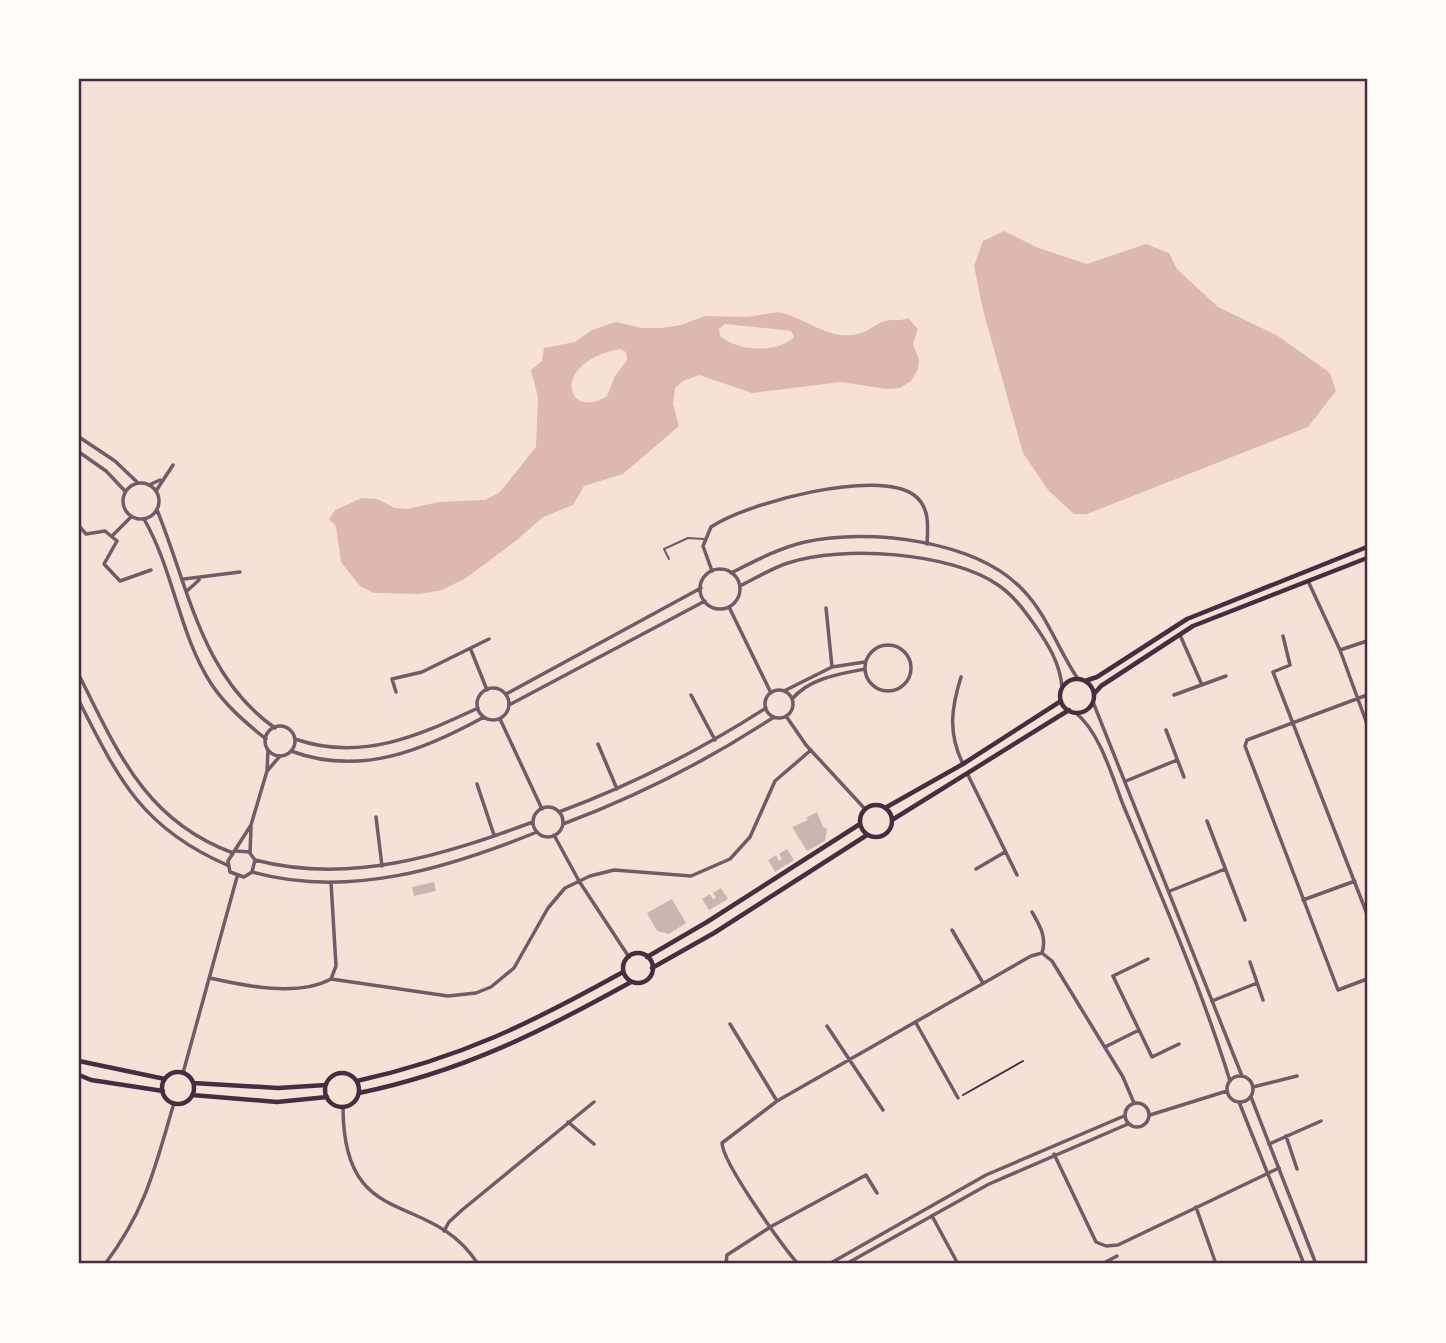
<svg xmlns="http://www.w3.org/2000/svg" width="1446" height="1343" font-family="'Source Serif 4',serif">
	<style>
		.water { fill: #dcb8b0; fill-rule: evenodd }
		.building { fill: #ccb4b1 }
		.lines { fill: none; stroke-linecap: round; stroke-linejoin: round }
		.path { stroke: #4a2c40; stroke-width: 2 }
		.service { stroke: #755966; stroke-width: 2 }
		.minor { stroke: #755966; stroke-width: 3.5 }
		.tertiary { stroke: #755966; stroke-width: 3.5 }
		.secondary { stroke: #4a2c40; stroke-width: 4.5 }
		.neatline { fill: none; stroke: #4a2c40; stroke-width: 2.5 }
	</style>
	<rect width="100%" height="100%" fill="#f7e1d7"/>
	<path class="water" d="M 1004,231 L 1036,247 L 1087,264 L 1146,244 L 1169,253 L 1177,269 L 1218,307 L 1278,336 L 1330,373 L 1336,391 L 1308,427 L 1087,514 L 1074,514 L 1048,490 L 1023,453 L 983,310 L 974,266 L 983,241 Z
		M 778,312 C 805,317 828,341 857,334 C 867,332 873,326 882,322 C 891,318 900,322 908,318 L 918,329 L 913,344 L 919,360 L 918,369 L 911,381 L 900,388 L 886,389 L 841,382 L 752,393 L 699,375 L 683,381 L 675,388 L 673,404 L 679,426 L 623,474 L 584,486 L 573,505 L 543,517 L 517,540 L 466,578 L 442,590 L 420,594 L 374,593 L 360,586 L 341,562 L 336,526 L 329,519 L 335,510 L 362,498 L 377,499 L 395,508 L 407,509 L 439,502 L 485,500 L 500,492 L 536,447 L 538,397 L 531,370 L 542,361 L 544,348 L 575,342 L 592,330 L 616,322 L 642,328 L 661,328 L 681,325 L 705,316 L 748,317 ZM 725,324 L 783,330 L 791,331 L 794,337 C 777,354 737,351 720,336 L 719,329 ZM 620,349 L 626,352 L 627,360 L 615,376 L 607,396 C 567,422 548,363 620,349 Z"/>
	<path class="building" d="M 817,812 L 823,827 L 827,829 L 825,841 L 807,851 L 792,827 L 808,820 L 806,818 Z
		M 787,849 L 794,860 L 775,872 L 768,860 L 776,855 L 779,861 L 782,859 L 779,854 Z
		M 434,882 L 436,891 L 414,896 L 412,887 Z
		M 721,888 L 728,899 L 709,910 L 702,899 L 710,894 L 713,899 L 716,898 L 713,893 Z
		M 672,899 L 686,923 L 669,934 L 657,931 L 647,913 Z"/>
	<g class="lines">
		<path class="path" d="M 963,1095 L 1023,1061"/>
		<path class="service" d="M 669,559 L 664,549 L 688,538 L 704,539"/>
		<path class="minor" d="M 149,485 L 160,480
			M 156,491 L 173,465
			M 79,526 L 86,534 L 105,531 L 117,541 L 104,564 L 120,581 L 151,570
			M 113,535 L 131,517
			M 712,571 L 703,546 L 711,527 C 746,503 877,468 914,495 C 930,507 928,526 927,544
			M 184,579 L 240,572
			M 1308,581 L 1340,650 L 1367,724
			M 188,590 L 199,580
			M 729,607 L 771,693
			M 826,608 L 832,667
			M 1180,635 L 1202,685
			M 1283,636 L 1290,665 L 1273,672 L 1367,914
			M865 668a23 23 0 1 1 46 0a23 23 0 1 1-46 0Z
			M 471,650 L 487,690
			M 1340,650 L 1367,641
			M 79,675 C 118,753 146,821 233,853
			M 961,677 C 951,709 948,733 963,764
			M765 704a14 14 0 1 1 28 0a14 14 0 1 1-28 0Z
			M 784,691 L 832,667 L 865,662
			M 396,692 L 392,679 L 422,672 L 489,639
			M 691,695 L 715,740
			M 1174,695 L 1226,676
			M 1367,695 L 1247,740 L 1245,746 L 1338,990 L 1367,979
			M 792,699 C 810,678 839,674 865,669
			M 79,701 C 119,780 142,828 227,865
			M 786,716 L 806,745 L 865,809
			M 500,719 L 542,809
			M 1166,730 L 1184,777
			M 598,744 L 617,789
			M 268,770 L 280,756
			M 968,775 L 1017,875
			M 1126,781 L 1177,760
			M 477,784 L 494,835
			M533 822a15 15 0 1 1 30 0a15 15 0 1 1-30 0Z
			M 559,812 C 634,784 699,751 766,708
			M 376,817 L 382,866
			M 1207,821 L 1245,920
			M 563,824 C 638,796 707,761 774,717
			M 554,835 L 579,881 L 629,957
			M 237,851 L 249,852 L 255,860 L 252,872 L 244,877 L 230,872 L 228,861 L 251,825 L 267,771 L 268,750
			M 250,853 L 251,827
			M 255,860 C 351,885 443,855 533,822
			M 976,869 L 1005,852
			M 252,872 C 348,899 448,868 537,832
			M 1170,891 L 1225,869
			M 1303,900 L 1355,881
			M 1032,912 C 1040,926 1047,937 1042,953
			M 952,930 L 983,983
			M 1148,959 L 1113,976 L 1152,1057 L 1179,1044
			M 1250,962 L 1263,1000
			M 210,978 C 245,986 298,997 331,979 L 336,966 L 331,882
			M 331,979 L 448,996 L 476,993 L 491,987 L 514,968 L 548,908 L 565,888 L 590,876 L 614,870 L 691,876 L 730,859 L 750,837 L 775,781 L 811,750
			M 1212,1001 L 1257,983
			M 916,1023 L 958,1098
			M 730,1024 L 777,1101
			M 827,1026 L 883,1110
			M 1105,1047 L 1139,1030
			M 183,1073 L 237,877
			M 1253,1087 L 1297,1076
			M 343,1107 C 343,1234 429,1188 478,1264
			M 568,1122 L 594,1144
			M 1286,1136 L 1297,1169
			M 1269,1144 L 1321,1121
			M 1054,1154 L 1096,1242 L 1106,1246 L 1118,1245 L 1279,1168
			M 1196,1207 L 1216,1264
			M 932,1216 L 958,1264
			M 444,1231 L 449,1222 L 462,1210 L 594,1102
			M 105,1264 C 146,1210 155,1167 174,1103
			M 726,1264 L 727,1255 L 772,1226 L 866,1175 L 877,1193
			M 798,1264 C 782,1245 723,1164 722,1143 L 777,1101 L 1031,956 L 1042,953 L 1052,961 L 1123,1077 L 1134,1103
			M 1102,1264 L 1117,1256"/>
		<path class="tertiary" d="M 79,437 L 115,461 L 138,483
			M 79,452 L 106,471 L 125,491
			M123 501a18 18 0 1 1 36 0a18 18 0 1 1-36 0Z
			M 157,510 C 189,588 201,676 275,728
			M 144,519 C 174,571 179,635 212,685 C 226,706 246,723 266,739
			M700 589a20 20 0 1 1 40 0a20 20 0 1 1-40 0Z
			M 731,573 C 755,561 779,548 805,542 C 869,528 975,540 1022,589 C 1047,614 1058,650 1078,679
			M 740,586 C 756,578 772,568 788,563 C 842,545 951,552 998,585 C 1013,595 1024,610 1034,624 C 1048,644 1060,663 1062,687
			M477 704a16 16 0 1 1 32 0a16 16 0 1 1-32 0Z
			M 506,694 L 701,588
			M 1093,702 L 1242,1076
			M 509,705 L 705,601
			M 1076,713 C 1101,734 1112,777 1124,807 C 1161,895 1202,990 1230,1081
			M265 741a15 15 0 1 1 30 0a15 15 0 1 1-30 0Z
			M 295,739 C 361,762 418,736 478,708
			M 291,751 C 360,777 424,750 484,717
			M1227 1089a13 13 0 1 1 26 0a13 13 0 1 1-26 0Z
			M 1251,1097 L 1316,1264
			M 1239,1102 L 1304,1264
			M1125 1115a12 12 0 1 1 24 0a12 12 0 1 1-24 0Z
			M 1150,1115 L 1227,1091
			M 829,1264 L 986,1175 L 1124,1116
			M 846,1264 L 989,1184 L 1128,1124"/>
		<path class="secondary" d="M1060 696a17 17 0 1 1 34 0a17 17 0 1 1-34 0Z
			M 1085,681 L 1097,677 L 1187,619 L 1367,547
			M 1094,694 L 1101,686 L 1193,626 L 1367,558
			M860 821a16 16 0 1 1 32 0a16 16 0 1 1-32 0Z
			M 885,808 L 963,764 L 1061,701
			M 892,820 L 1069,710
			M623 968a15 15 0 1 1 30 0a15 15 0 1 1-30 0Z
			M 647,957 L 707,922 L 860,824
			M 652,968 L 714,933 L 867,835
			M 79,1061 L 165,1079
			M162 1088a16 16 0 1 1 32 0a16 16 0 1 1-32 0Z
			M325 1090a17 17 0 1 1 34 0a17 17 0 1 1-34 0Z
			M 79,1075 L 91,1080 L 163,1091
			M 357,1081 C 461,1058 531,1023 623,972
			M 193,1083 L 278,1088 L 326,1085
			M 359,1093 C 461,1072 541,1032 631,982
			M 192,1095 L 277,1102 L 327,1097"/>
	</g>
	<rect width="1446" height="1343" fill="none" stroke="#fffaf5" stroke-width="161"/>
	<rect x="80" y="80" width="1286" height="1182" class="neatline"/>
</svg>
